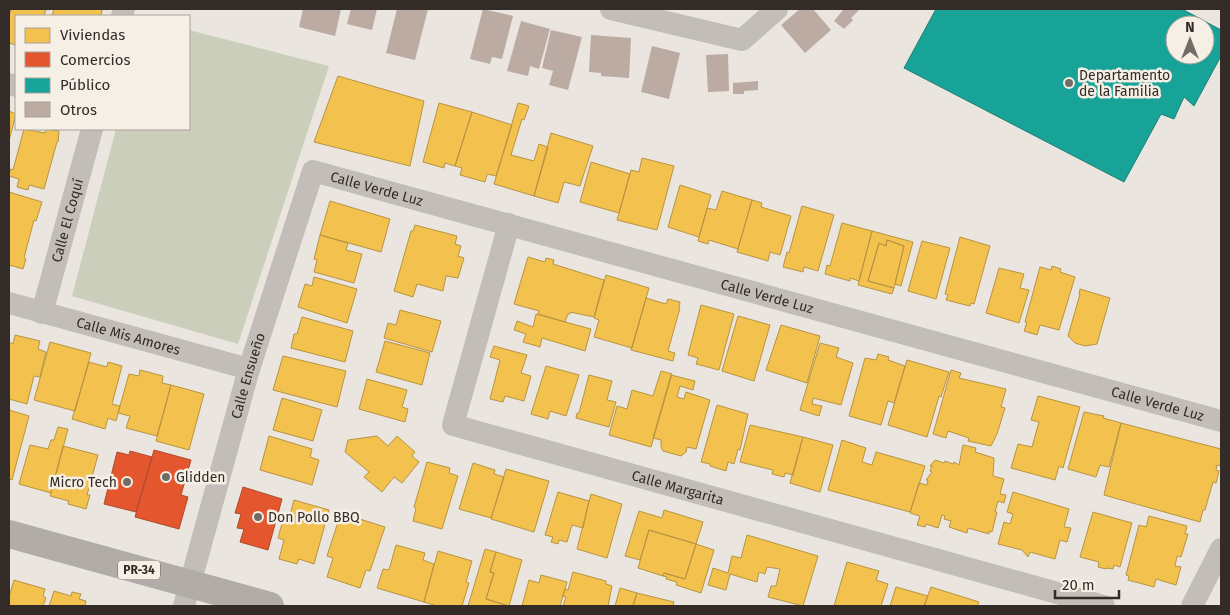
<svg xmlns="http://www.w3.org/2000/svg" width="1230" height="615" font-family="'Fira Sans',sans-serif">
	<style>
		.green { fill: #cacebb }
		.homes { fill: #f2c14e; stroke: #b89442 }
		.shops { fill: #e4572e; stroke: #af4a2c }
		.public { fill: #17a398; stroke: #1f7f76; fill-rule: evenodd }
		.building { fill: #bbaba2 }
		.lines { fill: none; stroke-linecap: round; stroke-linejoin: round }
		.street { stroke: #c2bdb8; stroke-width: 22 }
		.primary { stroke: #b1aca7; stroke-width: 28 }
		.poi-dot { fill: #726c67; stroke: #f6efe6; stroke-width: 2 }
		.labels { text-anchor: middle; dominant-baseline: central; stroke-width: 5; stroke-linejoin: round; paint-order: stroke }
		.shield { fill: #f6efe6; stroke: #6d6660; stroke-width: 1 }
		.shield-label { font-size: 12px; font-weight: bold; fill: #322b27 }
		.poi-label { font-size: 14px; fill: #322b27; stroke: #f6efe6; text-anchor: start }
		.street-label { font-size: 14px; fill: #322b27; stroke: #f6efe6 }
	</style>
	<rect width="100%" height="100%" fill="#eae5df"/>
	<path class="green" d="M 189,30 L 329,66 L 238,344 L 72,296 L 116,129 L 189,129 Z"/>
	<path class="homes" d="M 11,9 L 46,9 L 44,16 L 16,16 L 16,45 L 9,43 L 9,17 Z
		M 54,9 L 98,9 L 102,10 L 101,16 L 52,16 Z
		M 338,76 L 424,101 L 410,166 L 314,142 Z
		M 439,103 L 472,112 L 455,166 L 445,163 L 444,168 L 423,162 Z
		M 518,103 L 529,106 L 524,120 L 522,119 L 511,155 L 534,161 L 539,144 L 548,147 L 534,196 L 494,184 Z
		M 9,111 L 16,114 L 9,141 Z
		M 472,112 L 512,125 L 496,176 L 487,174 L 485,182 L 460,175 L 462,168 L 455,166 Z
		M 24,129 L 45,133 L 46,129 L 59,131 L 58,142 L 57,142 L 44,189 L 29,185 L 28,190 L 17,187 L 19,179 L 9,176 L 10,169 L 13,170 Z
		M 551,133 L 593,146 L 580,186 L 564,182 L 558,203 L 534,196 Z
		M 642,158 L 674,166 L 657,230 L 617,220 L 631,170 L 639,172 Z
		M 591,162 L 630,174 L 619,213 L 580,202 Z
		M 680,185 L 711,195 L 699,237 L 668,227 Z
		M 722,191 L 752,200 L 738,249 L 709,240 L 708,244 L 698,241 L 707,208 L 716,210 Z
		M 9,192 L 42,202 L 36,221 L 34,220 L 24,258 L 26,259 L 23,269 L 9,265 Z
		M 752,200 L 762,203 L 761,207 L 791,216 L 780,255 L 770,252 L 768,261 L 737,252 Z
		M 330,201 L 390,219 L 381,252 L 320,235 Z
		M 802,206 L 834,215 L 818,271 L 804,267 L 803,272 L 783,267 L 787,252 L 789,253 Z
		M 842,223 L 872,231 L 859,281 L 850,278 L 850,281 L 825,274 L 827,265 L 830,266 Z
		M 415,225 L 457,236 L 455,244 L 461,246 L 458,256 L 464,258 L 458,278 L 446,276 L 443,291 L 417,284 L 413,297 L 394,291 L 411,231 L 413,231 Z
		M 872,231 L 913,242 L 901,286 L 895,284 L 904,246 L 887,240 L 886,246 L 879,243 L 868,281 L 894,288 L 892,294 L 858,285 Z
		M 320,235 L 348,243 L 346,250 L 362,254 L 354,283 L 314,272 L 317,260 L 314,259 Z
		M 960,237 L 990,246 L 974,304 L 971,303 L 970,306 L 946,300 L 948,295 L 945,294 Z
		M 887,240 L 904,246 L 894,288 L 868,281 L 879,243 L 886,246 Z
		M 922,241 L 950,248 L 936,299 L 908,291 Z
		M 528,257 L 545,262 L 546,258 L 554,260 L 553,264 L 604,280 L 594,317 L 570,312 L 570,314 L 568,314 L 565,322 L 538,314 L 539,311 L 514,304 Z
		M 1052,266 L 1061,269 L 1060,272 L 1075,277 L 1059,330 L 1040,325 L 1037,335 L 1024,331 L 1027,322 L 1025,322 L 1040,267 L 1051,270 Z
		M 999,268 L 1024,274 L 1020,288 L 1029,290 L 1019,323 L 986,313 Z
		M 606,275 L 649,288 L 632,348 L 594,337 L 599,320 L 594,318 Z
		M 314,277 L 357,289 L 347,323 L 298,307 L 305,284 L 312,286 Z
		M 1080,289 L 1110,298 L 1097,344 L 1085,346 L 1075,343 L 1068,336 L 1080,294 L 1079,294 Z
		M 646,298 L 666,304 L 668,299 L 680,302 L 679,308 L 680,308 L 668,351 L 675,353 L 673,361 L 631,350 Z
		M 701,305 L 734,314 L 719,370 L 696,364 L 698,358 L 688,355 Z
		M 400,310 L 441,321 L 432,352 L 384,338 L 388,323 L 396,325 Z
		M 536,314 L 591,329 L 585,351 L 542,338 L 540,347 L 523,342 L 526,334 L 514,330 L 517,321 L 533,327 Z
		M 738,316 L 770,325 L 754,381 L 722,371 Z
		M 302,317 L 353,331 L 345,362 L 291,348 L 294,334 L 297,334 Z
		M 781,325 L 820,336 L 807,383 L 766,370 Z
		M 15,335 L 40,341 L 38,349 L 46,352 L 40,377 L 34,376 L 27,404 L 9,399 L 9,342 L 13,344 Z
		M 385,341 L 430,353 L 422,385 L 376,372 Z
		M 50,342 L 91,353 L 75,411 L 34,400 Z
		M 820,343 L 839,348 L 836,357 L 853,363 L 841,405 L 813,398 L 812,404 L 822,406 L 819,416 L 800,410 Z
		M 494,346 L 527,355 L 521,373 L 531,376 L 524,401 L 505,396 L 503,402 L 490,399 L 500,360 L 490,357 Z
		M 878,354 L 889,357 L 888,360 L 905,366 L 894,403 L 888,401 L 881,425 L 849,416 L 865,358 L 876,360 Z
		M 283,356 L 346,371 L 337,407 L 273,390 Z
		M 907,360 L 949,372 L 941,397 L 939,396 L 927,437 L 888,425 Z
		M 89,362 L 107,367 L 108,362 L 122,366 L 112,404 L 120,406 L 116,421 L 108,418 L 105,429 L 72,419 Z
		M 546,366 L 579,375 L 566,416 L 550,411 L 548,419 L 531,414 Z
		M 140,370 L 163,376 L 162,383 L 171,385 L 157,436 L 126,428 L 130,416 L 118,413 L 129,374 L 139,376 Z
		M 951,370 L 961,373 L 959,378 L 1006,389 L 1001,407 L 1005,408 L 997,434 L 991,446 L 968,441 L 969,438 L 948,431 L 946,438 L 933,434 Z
		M 661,371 L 672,374 L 651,447 L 609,435 L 617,406 L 627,409 L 632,390 L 653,396 Z
		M 589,375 L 612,381 L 607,400 L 616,402 L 609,427 L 576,418 L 577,413 L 579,413 Z
		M 671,375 L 695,381 L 693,390 L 680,386 L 677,397 L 684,399 L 686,392 L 710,400 L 696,449 L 687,447 L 686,452 L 681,456 L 663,451 L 661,447 L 661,440 L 653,438 Z
		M 367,379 L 407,390 L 402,407 L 408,409 L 405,422 L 359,409 Z
		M 171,385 L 204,394 L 189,450 L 156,441 Z
		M 1038,396 L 1080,407 L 1063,468 L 1059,466 L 1055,480 L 1011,468 L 1018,444 L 1032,447 L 1039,422 L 1031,420 Z
		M 282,398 L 322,410 L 313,441 L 273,430 Z
		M 717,405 L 748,414 L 740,450 L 738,449 L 734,464 L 728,462 L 726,471 L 710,466 L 710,464 L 701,462 Z
		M 9,410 L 29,416 L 12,480 L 9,479 Z
		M 1084,412 L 1104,416 L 1103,418 L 1121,423 L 1109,467 L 1100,465 L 1096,477 L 1068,469 Z
		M 1121,423 L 1221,449 L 1221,466 L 1217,465 L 1216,470 L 1219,471 L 1216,483 L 1213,482 L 1205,510 L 1203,510 L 1200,522 L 1104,495 Z
		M 750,425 L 803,437 L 793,475 L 785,473 L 784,477 L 772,474 L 773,470 L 740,462 Z
		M 58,427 L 68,429 L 51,493 L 19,484 L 30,445 L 48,449 L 51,440 L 54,440 Z
		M 269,436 L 312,449 L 310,457 L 319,460 L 312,485 L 260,470 Z
		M 377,436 L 388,446 L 397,436 L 415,452 L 412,456 L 419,462 L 402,483 L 394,477 L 382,492 L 364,477 L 369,472 L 345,452 L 348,440 Z
		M 803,437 L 833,445 L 820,492 L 790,483 Z
		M 842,440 L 866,448 L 862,462 L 872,465 L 876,452 L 925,466 L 910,512 L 828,490 Z
		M 963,445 L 976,448 L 975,452 L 994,458 L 993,476 L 1004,479 L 1000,494 L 1006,495 L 1004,503 L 998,501 L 995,512 L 997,512 L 992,532 L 989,531 L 989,534 L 968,528 L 967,533 L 949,527 L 951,521 L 944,519 L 945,516 L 942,515 L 938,528 L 926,524 L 925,527 L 917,525 L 920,516 L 910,513 L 919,483 L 927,485 L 928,480 L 926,480 L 932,472 L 930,471 L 932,466 L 930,466 L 935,460 L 944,463 L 945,461 L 953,464 L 954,462 L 959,465 Z
		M 63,446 L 98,455 L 87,495 L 90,495 L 86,509 L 68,504 L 69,501 L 50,496 Z
		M 427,462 L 450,468 L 449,473 L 458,476 L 442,529 L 413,521 L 416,508 L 414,507 Z
		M 473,463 L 495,470 L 494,474 L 504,477 L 491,518 L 459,509 Z
		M 506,469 L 549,481 L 534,532 L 491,519 Z
		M 558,492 L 589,501 L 583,528 L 572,525 L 567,542 L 559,540 L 558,544 L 551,542 L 553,537 L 545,535 Z
		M 1013,492 L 1069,509 L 1064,527 L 1071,528 L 1067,542 L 1060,540 L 1055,559 L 1030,552 L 1028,557 L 1022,550 L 998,544 L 1004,522 L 1010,524 L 1013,514 L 1007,512 Z
		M 591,494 L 622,504 L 607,558 L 577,549 Z
		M 294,500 L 329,510 L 314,564 L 299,559 L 297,564 L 279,559 L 284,540 L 278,538 L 283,520 L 288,522 Z
		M 664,510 L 703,522 L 696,544 L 649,530 L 640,560 L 625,556 L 639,511 L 662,518 Z
		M 1093,512 L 1132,523 L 1120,567 L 1114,565 L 1113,569 L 1106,568 L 1106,569 L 1098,567 L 1099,562 L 1080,557 Z
		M 341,513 L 385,527 L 370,571 L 366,570 L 360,588 L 327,577 L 333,558 L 327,556 Z
		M 1149,516 L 1187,526 L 1185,534 L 1188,534 L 1181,557 L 1177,556 L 1175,566 L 1181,567 L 1176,585 L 1156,579 L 1154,587 L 1128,580 L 1129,576 L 1126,575 L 1139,525 L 1146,527 Z
		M 649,530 L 696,544 L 685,579 L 664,573 L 663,576 L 638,568 Z
		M 747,535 L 818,556 L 803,606 L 768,597 L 771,586 L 776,586 L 780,569 L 767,567 L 765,574 L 759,572 L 757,582 L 730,574 L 726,590 L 708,585 L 713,568 L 728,573 L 732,556 L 741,558 Z
		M 696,544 L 714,550 L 701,593 L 676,585 L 677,582 L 666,579 L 667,577 L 663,576 L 664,573 L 685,579 Z
		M 396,545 L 425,553 L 423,560 L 434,564 L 424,602 L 377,588 L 383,569 L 389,570 Z
		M 485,549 L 496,552 L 490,572 L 494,573 L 486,599 L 508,606 L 468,606 Z
		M 438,551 L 472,561 L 466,582 L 469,583 L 462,606 L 437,606 L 424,602 Z
		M 496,552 L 522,560 L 509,606 L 486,599 L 494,573 L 490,572 Z
		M 847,562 L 879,571 L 876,580 L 888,584 L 881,606 L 834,606 Z
		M 573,572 L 606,581 L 606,584 L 612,586 L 608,606 L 563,606 L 566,597 L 563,596 L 565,589 L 568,590 Z
		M 541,575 L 567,582 L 560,606 L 522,606 L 529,580 L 539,583 Z
		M 14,580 L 45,589 L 43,596 L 46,598 L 43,606 L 9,606 L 9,597 Z
		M 896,587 L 928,596 L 924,606 L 890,606 Z
		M 931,587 L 979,602 L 977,606 L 924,606 Z
		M 620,588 L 637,593 L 633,606 L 615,606 Z
		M 54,591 L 71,596 L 72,592 L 81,594 L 79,599 L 86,601 L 85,606 L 49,606 Z
		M 637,593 L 674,602 L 673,606 L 633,606 Z"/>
	<path class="shops" d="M 154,450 L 191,460 L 181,495 L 188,497 L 179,529 L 135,517 Z
		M 130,451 L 152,457 L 136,512 L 104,504 L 117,452 L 129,455 Z
		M 243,487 L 282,499 L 268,550 L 240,542 L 244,529 L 237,528 L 241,514 L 235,513 Z"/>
	<path class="public" d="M 936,9 L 1182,9 L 1221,30 L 1221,56 L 1194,106 L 1184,97 L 1174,119 L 1161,114 L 1124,182 L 904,68 ZM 1175,25 L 1205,25 L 1205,55 L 1175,55 Z"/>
	<path class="building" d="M 303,9 L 341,9 L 335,36 L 299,27 Z
		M 351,9 L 377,9 L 372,30 L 347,24 Z
		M 397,9 L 428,9 L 415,60 L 386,53 Z
		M 483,9 L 513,16 L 502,59 L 492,57 L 490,64 L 470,59 Z
		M 800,9 L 813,9 L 831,30 L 805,53 L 781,25 Z
		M 844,9 L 860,9 L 851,18 L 853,20 L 844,29 L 834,21 Z
		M 521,21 L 550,29 L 539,69 L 530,66 L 528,76 L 507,71 Z
		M 551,30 L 582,37 L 568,90 L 549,85 L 553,71 L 542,68 Z
		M 591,35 L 631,38 L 629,78 L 601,76 L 601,73 L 589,72 Z
		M 652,46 L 680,53 L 669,99 L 641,92 Z
		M 728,54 L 729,91 L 708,92 L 706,55 Z
		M 758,81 L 758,90 L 744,91 L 744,94 L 733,94 L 733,83 Z"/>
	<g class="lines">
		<g class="street">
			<path d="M 611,9 L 742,40 L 777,9"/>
			<path d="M 122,16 L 124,9"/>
			<path d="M 9,84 L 16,86"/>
			<path id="s1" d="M 509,224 L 453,425 L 1104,606"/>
			<path id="s2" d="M 9,303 L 249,369"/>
			<path id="s3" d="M 42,313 L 92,129"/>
			<path id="s4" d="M 184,606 L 249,369 L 313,171 L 1221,421"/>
			<path d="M 1192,606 L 1221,549"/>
		</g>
		<path class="primary" d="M 9,534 L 270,606"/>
	</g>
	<g class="poi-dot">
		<circle cx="1069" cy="83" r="5"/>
		<circle cx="166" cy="477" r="5"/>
		<circle cx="127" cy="482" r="5"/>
		<circle cx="258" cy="517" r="5"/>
	</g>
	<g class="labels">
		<rect class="shield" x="118" y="560.5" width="42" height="19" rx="4"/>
		<g class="shield-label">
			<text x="139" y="570">PR-34</text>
		</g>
		<g class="poi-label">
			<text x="1079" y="75">Departamento<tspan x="1079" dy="16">de la Familia</tspan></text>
			<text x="176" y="477">Glidden</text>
			<text x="117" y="482" text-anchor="end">Micro Tech</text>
			<text x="268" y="517">Don Pollo BBQ</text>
		</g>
		<g class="street-label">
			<text stroke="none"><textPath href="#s4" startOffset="520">Calle Verde Luz</textPath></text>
			<text stroke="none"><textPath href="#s3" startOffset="96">Calle El Coquí</textPath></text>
			<text stroke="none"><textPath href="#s4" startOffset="925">Calle Verde Luz</textPath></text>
			<text stroke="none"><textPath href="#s2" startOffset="124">Calle Mis Amores</textPath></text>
			<text stroke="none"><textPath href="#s4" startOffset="239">Calle Ensueño</textPath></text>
			<text stroke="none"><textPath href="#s4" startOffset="1330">Calle Verde Luz</textPath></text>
			<text stroke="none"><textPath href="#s1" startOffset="442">Calle Margarita</textPath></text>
		</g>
	</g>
	<rect width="1230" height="615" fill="none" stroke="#322b27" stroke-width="20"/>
	<rect x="15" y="15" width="175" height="115" fill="#f6efe6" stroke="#a8a19a"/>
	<rect x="25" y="28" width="25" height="15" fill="#f2c14e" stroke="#a8a19a"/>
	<text x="60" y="40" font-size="15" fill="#322b27">Viviendas</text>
	<rect x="25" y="52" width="25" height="15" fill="#e4572e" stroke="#a8a19a"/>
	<text x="60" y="65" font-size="15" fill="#322b27">Comercios</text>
	<rect x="25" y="78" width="25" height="15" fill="#17a398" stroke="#a8a19a"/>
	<text x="60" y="90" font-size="15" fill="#322b27">Público</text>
	<rect x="25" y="102" width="25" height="15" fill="#bbaba2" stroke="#a8a19a"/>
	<text x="60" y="115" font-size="15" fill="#322b27">Otros</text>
	<g transform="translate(1190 40)"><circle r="24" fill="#f6efe6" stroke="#a8a19a"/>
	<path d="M0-4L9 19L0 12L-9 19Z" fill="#726c67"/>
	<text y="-8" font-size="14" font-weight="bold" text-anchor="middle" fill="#322b27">N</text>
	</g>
	<path d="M1055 590v8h64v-8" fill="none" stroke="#322b27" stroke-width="2.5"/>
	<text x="1062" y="590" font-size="15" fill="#322b27" stroke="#f6efe6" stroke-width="4" paint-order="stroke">20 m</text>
</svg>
